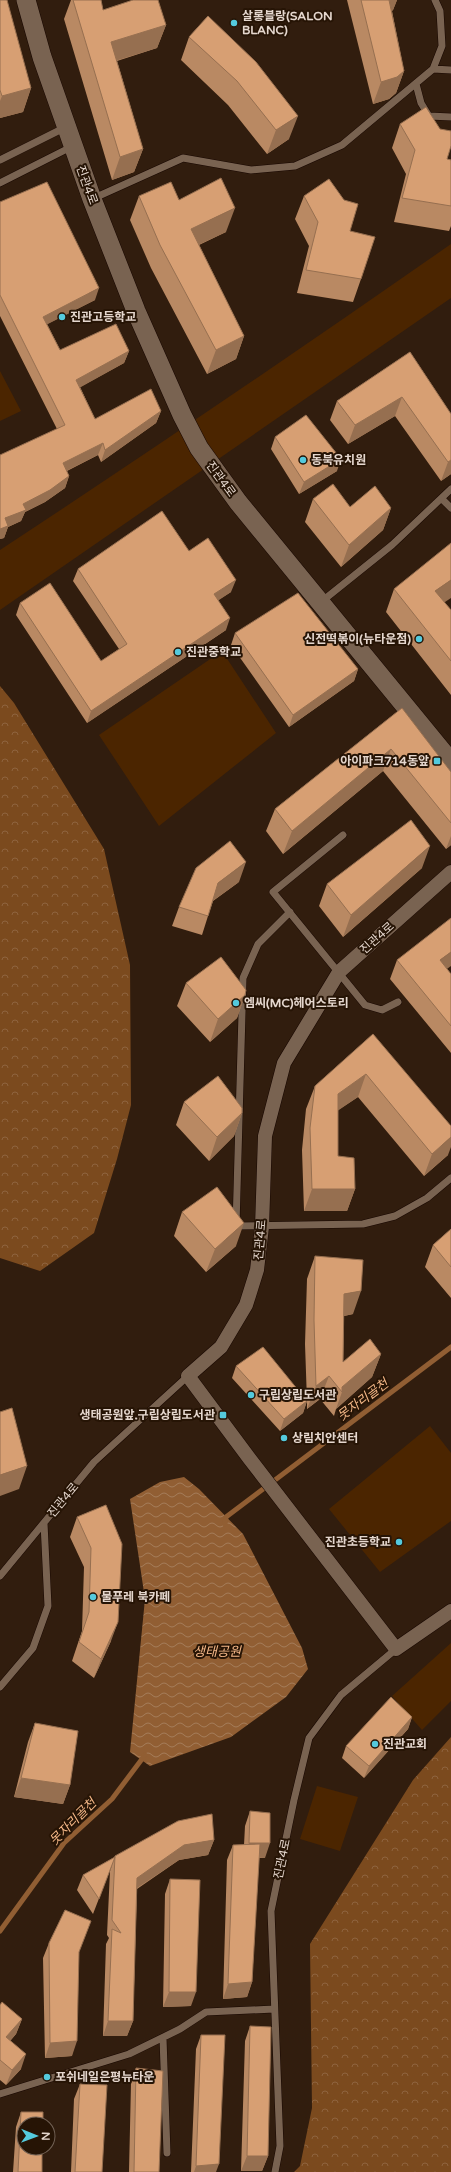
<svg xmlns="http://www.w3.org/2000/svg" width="451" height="2172" font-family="'Varela Round','Noto Sans KR',sans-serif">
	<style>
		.forest { fill: url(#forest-crowns) }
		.park { fill: #4b2500 }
		.water { fill: url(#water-waves) }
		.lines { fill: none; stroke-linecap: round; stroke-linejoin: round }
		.stream { stroke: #915e33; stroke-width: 5 }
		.lane-casing { stroke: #180700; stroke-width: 8 }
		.street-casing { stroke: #180700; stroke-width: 15 }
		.secondary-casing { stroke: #180700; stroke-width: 20 }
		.lane { stroke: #796351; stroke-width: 7 }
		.street { stroke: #796351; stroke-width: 14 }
		.secondary { stroke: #796351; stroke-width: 19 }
		.wall { fill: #b98963 }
		.shaded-wall { fill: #966f50 }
		.building { fill: #d79f73; stroke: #966f50 }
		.poi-dot { fill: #54cadd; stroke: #261405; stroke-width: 1.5 }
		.labels { text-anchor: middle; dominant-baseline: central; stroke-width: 4; stroke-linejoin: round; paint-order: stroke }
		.poi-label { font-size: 12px; font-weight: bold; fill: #e5d7ce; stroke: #261405; text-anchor: start }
		.street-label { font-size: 12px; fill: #e5d7ce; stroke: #261405 }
		.water-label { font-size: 13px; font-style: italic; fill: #f4b787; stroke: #261405 }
	</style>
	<defs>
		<pattern id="forest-crowns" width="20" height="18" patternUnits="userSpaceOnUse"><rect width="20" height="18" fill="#7b4a1e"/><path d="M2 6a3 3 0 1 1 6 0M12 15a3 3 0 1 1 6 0" fill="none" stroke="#8e633e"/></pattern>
		<pattern id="water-waves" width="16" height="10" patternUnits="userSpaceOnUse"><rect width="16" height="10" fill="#915e33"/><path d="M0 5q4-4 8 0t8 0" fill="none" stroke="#a57c59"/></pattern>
	</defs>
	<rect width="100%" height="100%" fill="#311d0e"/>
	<path class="forest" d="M 0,686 L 14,703 L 104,849 L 130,965 L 131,1105 L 117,1159 L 94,1233 L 40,1271 L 0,1258 Z
		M 451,1737 L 451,2172 L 294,2172 L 300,2166 L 312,2108 L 310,1944 L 413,1780 Z"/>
	<path class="park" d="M 451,244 L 451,298 L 0,610 L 0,550 C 152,450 302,348 451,244 Z
		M 0,371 L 21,411 L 0,421 Z
		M 222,651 L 276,733 L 159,826 L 99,735 Z
		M 430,1426 L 451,1453 L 451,1521 L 380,1572 L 329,1509 Z
		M 451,1643 L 451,1701 L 422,1730 L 392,1696 Z
		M 317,1786 L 358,1797 L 340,1851 L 300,1839 Z"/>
	<path class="water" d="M 184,1477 L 199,1489 L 243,1534 L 302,1648 L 308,1669 L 286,1697 L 231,1737 L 150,1766 L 130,1752 L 145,1599 L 130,1499 L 160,1482 Z"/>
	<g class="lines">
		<path class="stream" d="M 225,1524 L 226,1517 L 451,1347
			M 0,1931 L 64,1843 L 112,1799 L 145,1755"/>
		<defs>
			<path id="lane" d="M 433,69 L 451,70
				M 416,84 L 421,103 L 429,116 L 451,117
				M 0,160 L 66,127
				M 0,183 L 73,146
				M 92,199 L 183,158 L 251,170 L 295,166 L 342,145 L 433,69 L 442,46 L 440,11 L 435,0
				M 442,499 L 451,508
				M 321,602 L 392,545 L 451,489
				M 343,835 L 273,892 L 365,1005 L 382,1010 L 398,1002
				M 290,912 L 258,944 L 243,978 L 236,1226 L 363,1224 L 395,1216 L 427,1198 L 451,1178
				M 0,1576 L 94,1462 L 188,1376
				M 0,1687 L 33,1648 L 48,1606 L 44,1523
				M 163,2038 L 167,2153
				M 0,2094 L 129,2054 L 180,2029 L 206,2012 L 274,2009
				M 275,2172 L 280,2146 L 271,1911 L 294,1800 L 309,1738 L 341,1695 L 396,1649"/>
			<path id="street" d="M 451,872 L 339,972 L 284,1063 L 265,1136 L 262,1227 L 257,1270 L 246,1305 L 221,1347 L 188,1376 L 249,1458 L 396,1649 L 451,1611"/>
			<path id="secondary" d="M 26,0 L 42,57 L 92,199 L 136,311 L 182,415 L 199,448 L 238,502 L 451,762"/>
		</defs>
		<use href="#lane" class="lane-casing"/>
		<use href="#street" class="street-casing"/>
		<use href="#secondary" class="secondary-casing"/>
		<use href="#lane" class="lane"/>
		<use href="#street" class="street"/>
		<use href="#secondary" class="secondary"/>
	</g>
	<path class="wall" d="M 0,0 L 31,88 L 23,112 L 0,118 Z
		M 71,0 L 101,0 L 103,10 L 166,25 L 157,48 L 117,61 L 143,149 L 134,172 L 112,180 L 64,19 Z
		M 347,0 L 397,0 L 393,10 L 392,11 L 404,71 L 396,93 L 389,99 L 373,104 Z
		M 208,16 L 289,139 L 267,154 L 228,105 L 181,60 L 189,37 Z
		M 400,124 L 440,129 L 447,159 L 451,160 L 451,226 L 449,231 L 394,222 L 406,174 L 392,148 Z
		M 139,196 L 179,200 L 226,232 L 199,245 L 244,336 L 236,359 L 207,374 L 151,268 L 130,220 Z
		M 304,196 L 350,231 L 361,279 L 353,302 L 297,293 L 309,246 L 295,219 Z
		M 0,202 L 95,300 L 47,324 L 60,350 L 129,351 L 124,363 L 80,387 L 95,419 L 161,411 L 156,423 L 101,462 L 98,455 L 67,471 L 69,476 L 65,488 L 45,502 L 25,512 L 21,521 L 8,527 L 4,538 L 0,539 L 57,429 L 0,316 Z
		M 410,352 L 451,414 L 451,474 L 441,481 L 395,416 L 348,444 L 330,420 L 337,401 Z
		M 275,437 L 337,471 L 299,494 L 271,449 Z
		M 313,499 L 350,507 L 391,508 L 383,530 L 341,567 L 305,522 Z
		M 189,551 L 231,592 L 218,600 L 226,630 L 87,723 L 16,615 L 20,603 L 101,661 L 119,649 L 73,581 L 78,569 Z
		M 394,589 L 444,602 L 451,610 L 451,695 L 386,612 Z
		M 235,633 L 358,669 L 354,681 L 289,727 L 231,645 Z
		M 402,708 L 451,772 L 451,845 L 446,849 L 383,771 L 283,854 L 266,831 L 275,809 Z
		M 422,868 L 343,937 L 319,906 L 327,884 Z
		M 239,882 L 213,901 L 208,916 L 202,935 L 172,926 L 179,907 Z
		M 397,960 L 447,969 L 451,974 L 451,1053 L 390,979 Z
		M 186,983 L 245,995 L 237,1018 L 210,1042 L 177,1006 Z
		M 373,1034 L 448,1155 L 424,1176 L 358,1097 L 338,1110 L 338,1156 L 355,1189 L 347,1211 L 304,1211 L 302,1150 L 306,1109 L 315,1086 Z
		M 184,1102 L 242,1113 L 234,1136 L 209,1161 L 176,1125 Z
		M 182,1212 L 236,1246 L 206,1272 L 174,1236 Z
		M 451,1229 L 451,1298 L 425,1267 L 433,1245 Z
		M 315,1256 L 353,1314 L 344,1316 L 343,1362 L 381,1354 L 372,1377 L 336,1409 L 334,1416 L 320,1399 L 307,1409 L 307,1401 L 303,1413 L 280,1431 L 232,1378 L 236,1366 L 307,1401 L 305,1344 L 307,1279 Z
		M 106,1505 L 111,1641 L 94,1678 L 72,1661 L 82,1631 L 84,1567 L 70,1537 L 77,1517 Z
		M 412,1717 L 408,1729 L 364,1778 L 342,1758 L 346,1746 Z
		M 35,1723 L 70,1785 L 63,1804 L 14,1797 L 28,1742 Z
		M 250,1811 L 265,1858 L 259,1858 L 252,1982 L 247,1997 L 223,1999 L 227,1860 L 233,1845 L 244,1845 L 245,1826 Z
		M 214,1840 L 208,1855 L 179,1860 L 137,1889 L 133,2021 L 127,2036 L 103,2036 L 106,1944 L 109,1938 L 107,1935 L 110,1871 L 115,1856 Z
		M 115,1857 L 93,1914 L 77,1890 L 83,1875 Z
		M 170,1879 L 191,2006 L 163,2007 L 165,1894 Z
		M 49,1943 L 79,1952 L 72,2056 L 45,2058 L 43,1958 Z
		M 0,2005 L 22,2019 L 16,2034 L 10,2041 L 21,2069 L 6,2085 L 0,2080 Z
		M 250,2026 L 268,2156 L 262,2171 L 241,2171 L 245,2041 Z
		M 201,2035 L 216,2172 L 191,2172 L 196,2049 Z
		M 136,2068 L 159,2172 L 129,2172 L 131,2083 Z
		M 80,2084 L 102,2172 L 71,2172 L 74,2099 Z
		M 21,2112 L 42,2172 L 13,2172 L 16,2127 Z"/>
	<path class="shaded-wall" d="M 384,0 L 397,0 L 393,10 L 380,14 Z
		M 166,25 L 157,48 L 102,65 L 111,42 Z
		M 404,71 L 396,93 L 389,99 L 373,104 L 381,82 Z
		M 31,88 L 23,112 L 0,118 L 0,101 L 2,96 Z
		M 298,116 L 289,139 L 267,154 L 276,130 Z
		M 143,149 L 134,172 L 112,180 L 120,157 Z
		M 235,208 L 226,232 L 183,252 L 191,229 Z
		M 99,288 L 95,300 L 38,329 L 43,317 Z
		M 244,336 L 236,359 L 207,374 L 216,350 Z
		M 129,351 L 124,363 L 72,392 L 76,380 Z
		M 402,397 L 395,416 L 348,444 L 355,425 Z
		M 161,411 L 156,423 L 101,462 L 105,450 Z
		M 103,443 L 98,455 L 58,475 L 63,463 Z
		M 341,459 L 337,471 L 299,494 L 304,482 Z
		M 451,460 L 451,474 L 441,481 L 448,462 Z
		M 69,476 L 65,488 L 45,502 L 25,512 L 21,521 L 8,527 L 4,538 L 0,539 L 0,529 L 5,518 L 23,504 Z
		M 391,508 L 383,530 L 341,567 L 349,545 Z
		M 236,580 L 231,592 L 210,606 L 214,594 Z
		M 451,580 L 451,598 L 427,614 L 435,591 Z
		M 230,618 L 226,630 L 87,723 L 91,711 Z
		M 358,669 L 354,681 L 289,727 L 293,715 Z
		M 391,749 L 383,771 L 283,854 L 292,831 Z
		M 451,836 L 451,845 L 446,849 Z
		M 430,846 L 422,868 L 343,937 L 351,915 Z
		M 246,862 L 239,882 L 211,902 L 218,883 Z
		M 451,952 L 451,966 L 433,979 L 440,960 Z
		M 245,995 L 237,1018 L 210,1042 L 218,1019 Z
		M 366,1074 L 358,1097 L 330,1116 L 338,1094 Z
		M 242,1113 L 234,1136 L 209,1161 L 217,1137 Z
		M 451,1137 L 451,1147 L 448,1155 L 424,1176 L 432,1154 Z
		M 312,1189 L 355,1189 L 347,1211 L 304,1211 Z
		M 244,1223 L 236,1246 L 206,1272 L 215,1249 Z
		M 361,1291 L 353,1314 L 335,1318 L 344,1294 Z
		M 381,1354 L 372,1377 L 336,1409 L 342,1392 L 342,1387 Z
		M 329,1376 L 320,1399 L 307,1409 L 316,1386 Z
		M 307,1401 L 303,1413 L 280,1431 L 284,1419 Z
		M 27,1466 L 19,1489 L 0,1496 L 0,1475 Z
		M 118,1622 L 111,1641 L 94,1678 L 101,1659 Z
		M 412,1717 L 408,1729 L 364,1778 L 369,1766 Z
		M 21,1778 L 70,1785 L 63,1804 L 14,1797 Z
		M 214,1840 L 208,1855 L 179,1860 L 131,1892 L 137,1878 L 184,1845 Z
		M 249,1843 L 270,1843 L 265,1858 L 244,1857 Z
		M 252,1982 L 247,1997 L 223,1999 L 228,1984 Z
		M 169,1992 L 196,1992 L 191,2006 L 163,2007 Z
		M 22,2019 L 16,2034 L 1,2052 L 6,2037 Z
		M 108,2021 L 133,2021 L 127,2036 L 103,2036 Z
		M 77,2041 L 72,2056 L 45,2058 L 50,2043 Z
		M 26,2054 L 21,2069 L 6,2085 L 12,2070 Z
		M 247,2156 L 268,2156 L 262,2171 L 241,2171 Z
		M 219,2164 L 216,2172 L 194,2172 L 196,2166 Z"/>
	<path class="building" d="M 0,0 L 7,0 L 31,88 L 2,96 L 0,90 Z
		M 73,0 L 101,0 L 103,10 L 133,0 L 158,0 L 166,25 L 111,42 L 143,149 L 120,157 Z
		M 361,0 L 389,0 L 404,71 L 397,77 L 381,82 Z
		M 208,16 L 256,62 L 298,116 L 276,130 L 237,81 L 189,37 Z
		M 426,107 L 440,129 L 451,131 L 451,146 L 447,159 L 451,160 L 451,206 L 402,198 L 415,150 L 400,124 Z
		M 221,178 L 235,208 L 191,229 L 244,336 L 216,350 L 160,245 L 139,196 L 171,182 L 179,200 Z
		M 329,179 L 344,200 L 358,204 L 350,231 L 375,237 L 361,279 L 306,270 L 318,222 L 304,196 Z
		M 47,182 L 99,288 L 43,317 L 60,350 L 116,324 L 129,351 L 76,380 L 95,419 L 151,389 L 161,411 L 105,450 L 103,443 L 63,463 L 69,476 L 50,490 L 23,504 L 26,510 L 5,518 L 8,526 L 0,529 L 0,455 L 65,425 L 0,295 L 0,202 Z
		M 410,352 L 451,414 L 451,460 L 448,462 L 402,397 L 355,425 L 337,401 Z
		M 306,415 L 341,459 L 304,482 L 275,437 Z
		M 333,484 L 350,507 L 375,486 L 391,508 L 349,545 L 313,499 Z
		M 162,511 L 189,551 L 208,538 L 236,580 L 214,594 L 230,618 L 91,711 L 20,603 L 50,583 L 101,661 L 127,644 L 78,569 Z
		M 451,543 L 451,580 L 435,591 L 451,610 L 451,661 L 394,589 Z
		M 298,593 L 358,669 L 293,715 L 235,633 Z
		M 402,708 L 451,772 L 451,823 L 391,749 L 292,831 L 275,809 Z
		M 411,820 L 430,846 L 351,915 L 327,884 Z
		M 230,841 L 246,862 L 218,883 L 208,916 L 179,907 L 196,868 Z
		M 451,918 L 451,952 L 440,960 L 451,974 L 451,1026 L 397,960 Z
		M 221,957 L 246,990 L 245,995 L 218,1019 L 186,983 Z
		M 373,1034 L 451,1126 L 451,1137 L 432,1154 L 366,1074 L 338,1094 L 338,1156 L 354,1158 L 355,1189 L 312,1189 L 310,1128 L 315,1086 Z
		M 218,1076 L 242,1108 L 242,1113 L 217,1137 L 184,1102 Z
		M 217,1187 L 244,1223 L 215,1249 L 182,1212 Z
		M 451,1229 L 451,1267 L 433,1245 Z
		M 315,1256 L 363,1260 L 361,1291 L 344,1294 L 343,1362 L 370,1339 L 381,1354 L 342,1387 L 342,1392 L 329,1376 L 316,1386 L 314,1320 Z
		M 263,1347 L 307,1401 L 284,1419 L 236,1366 Z
		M 12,1408 L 27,1466 L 0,1475 L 0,1412 Z
		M 106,1505 L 122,1544 L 118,1622 L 101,1659 L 79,1642 L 89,1612 L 91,1548 L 77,1517 Z
		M 391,1697 L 412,1717 L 369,1766 L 346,1746 Z
		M 35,1723 L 78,1731 L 70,1785 L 21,1778 Z
		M 250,1811 L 270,1813 L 270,1843 L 249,1843 Z
		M 212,1814 L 214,1840 L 184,1845 L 137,1878 L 133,2021 L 108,2021 L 112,1929 L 121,1933 L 112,1920 L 115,1856 L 178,1821 Z
		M 260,1844 L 252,1982 L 228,1984 L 233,1845 Z
		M 115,1857 L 99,1899 L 83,1875 Z
		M 170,1879 L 200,1880 L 196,1992 L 169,1992 Z
		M 65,1910 L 91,1921 L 79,1952 L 77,2041 L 50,2043 L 49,1943 Z
		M 2,2002 L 22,2019 L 6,2037 L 26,2054 L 12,2070 L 0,2060 L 0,2005 Z
		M 250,2026 L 271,2027 L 268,2156 L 247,2156 Z
		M 201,2035 L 225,2035 L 219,2164 L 196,2166 Z
		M 136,2068 L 163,2071 L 159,2172 L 134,2172 Z
		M 80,2084 L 107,2085 L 102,2172 L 75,2172 Z
		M 21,2112 L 43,2112 L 43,2124 L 24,2124 L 24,2148 L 42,2148 L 42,2172 L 18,2172 Z"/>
	<g class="poi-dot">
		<circle cx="234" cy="23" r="4"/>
		<circle cx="62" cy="317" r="4"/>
		<circle cx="303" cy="460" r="4"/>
		<circle cx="419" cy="639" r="4"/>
		<circle cx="178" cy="652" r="4"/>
		<rect x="433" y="757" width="8" height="8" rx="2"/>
		<circle cx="236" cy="1003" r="4"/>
		<circle cx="251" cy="1395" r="4"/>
		<rect x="219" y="1411" width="8" height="8" rx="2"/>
		<circle cx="284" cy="1438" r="4"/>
		<circle cx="399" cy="1542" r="4"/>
		<circle cx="93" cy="1597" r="4"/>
		<circle cx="375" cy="1744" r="4"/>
		<circle cx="47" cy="2077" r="4"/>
	</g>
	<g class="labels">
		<g class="poi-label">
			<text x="242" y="16">살롱블랑(SALON<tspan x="242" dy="14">BLANC)</tspan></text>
			<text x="70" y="317">진관고등학교</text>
			<text x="311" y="460">동북유치원</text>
			<text x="411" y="639" text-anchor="end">신전떡볶이(뉴타운점)</text>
			<text x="186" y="652">진관중학교</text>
			<text x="429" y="761" text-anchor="end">아이파크714동앞</text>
			<text x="244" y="1003">엠씨(MC)헤어스토리</text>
			<text x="259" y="1395">구립상립도서관</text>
			<text x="215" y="1415" text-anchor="end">생태공원앞.구립상립도서관</text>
			<text x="292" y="1438">상림치안센터</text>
			<text x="391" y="1542" text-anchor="end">진관초등학교</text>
			<text x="101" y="1597">물푸레 북카페</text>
			<text x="383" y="1744">진관교회</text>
			<text x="55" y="2077">포쉬네일은평뉴타운</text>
		</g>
		<g class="street-label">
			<text transform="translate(87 185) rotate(70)">진관4로</text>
			<text transform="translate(221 479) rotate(54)">진관4로</text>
			<text transform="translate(377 938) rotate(-42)">진관4로</text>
			<text transform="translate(260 1240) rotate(-85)">진관4로</text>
			<text transform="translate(63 1500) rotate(-50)">진관4로</text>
			<text transform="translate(282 1859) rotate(-78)">진관4로</text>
		</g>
		<g class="water-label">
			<text transform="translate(363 1400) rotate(-37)">못자리골천</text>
			<text x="217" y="1652">생태공원</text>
			<text transform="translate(73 1822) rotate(-45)">못자리골천</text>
		</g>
	</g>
	<g transform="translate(36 2136) rotate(91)"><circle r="19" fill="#261405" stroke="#726255"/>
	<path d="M0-3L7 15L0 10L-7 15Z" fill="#54cadd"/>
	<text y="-6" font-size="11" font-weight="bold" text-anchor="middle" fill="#e5d7ce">N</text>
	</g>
</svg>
